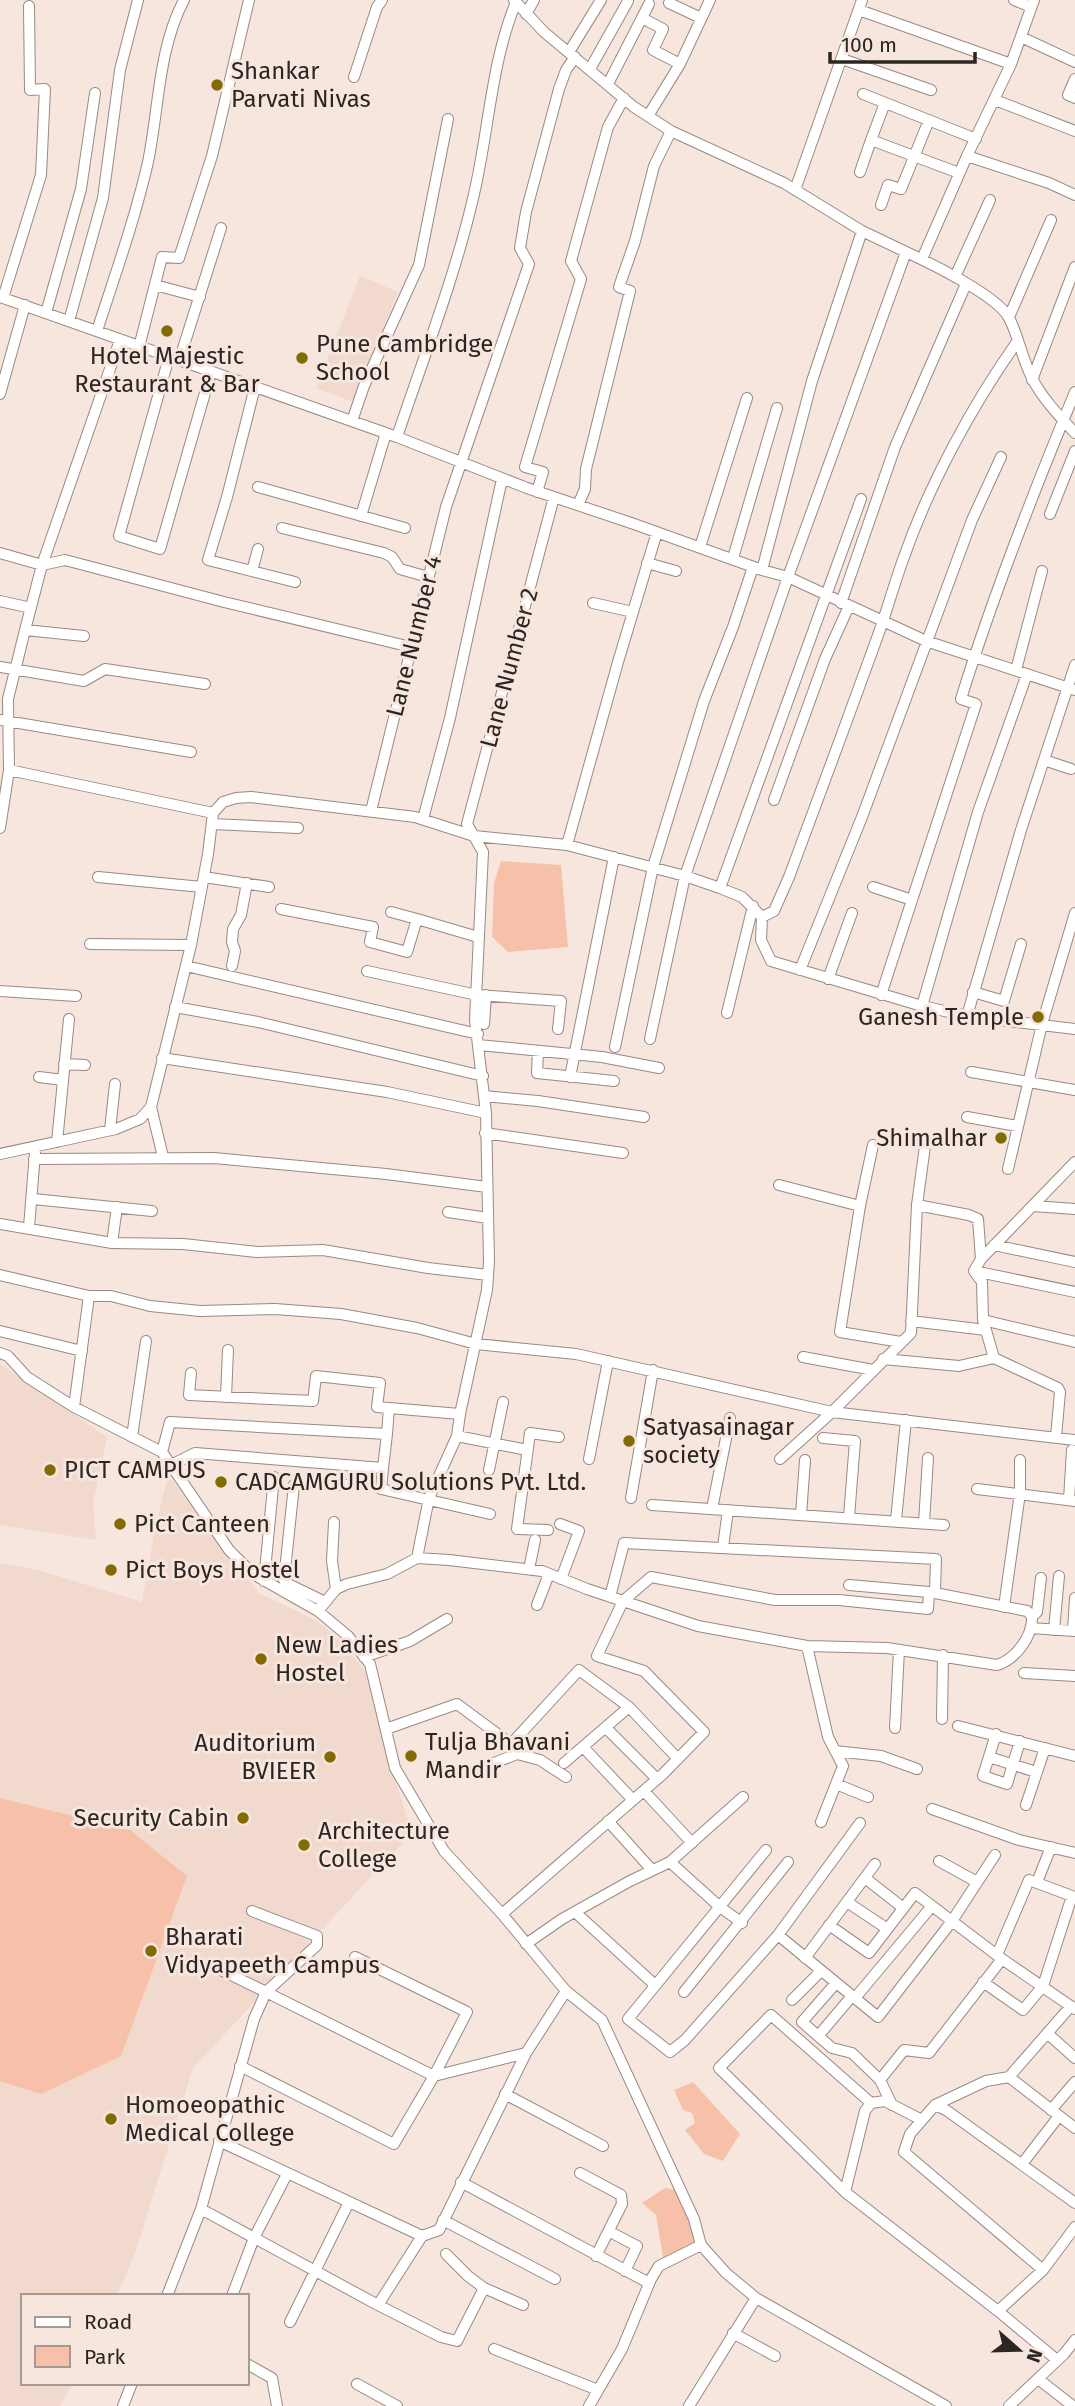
<svg xmlns="http://www.w3.org/2000/svg" width="1075" height="2406" font-family="'Fira Sans',sans-serif">
	<style>
		.built { fill: #f1d9ce }
		.green { fill: #f6c1a8 }
		.lines { fill: none; stroke-linecap: round; stroke-linejoin: round }
		.street-casing { stroke: #998982; stroke-width: 12 }
		.street { stroke: #fff; stroke-width: 10 }
		.poi-dot { fill: #826b05; stroke: #f7e6de; stroke-width: 2.5 }
		.labels { text-anchor: middle; dominant-baseline: central; stroke-width: 6; stroke-linejoin: round; paint-order: stroke }
		.poi-label { font-size: 24px; fill: #2c2623; stroke: #f7e6de; text-anchor: start }
		.street-label { font-size: 24px; fill: #2c2623; stroke: #f7e6de }
	</style>
	<rect width="100%" height="100%" fill="#f7e6de"/>
	<path class="built" d="M 360,276 L 398,292 L 353,402 L 316,388 Z
		M 0,1364 L 107,1437 L 93,1503 L 96,1540 L 0,1525 Z
		M 168,1475 L 259,1593 L 317,1621 L 340,1641 L 365,1671 L 386,1752 L 412,1833 L 193,2068 L 136,2250 L 117,2296 L 23,2296 L 23,2383 L 72,2383 L 60,2406 L 0,2406 L 0,1563 L 38,1570 L 142,1602 L 155,1529 Z"/>
	<path class="green" d="M 501,861 L 561,865 L 568,947 L 508,952 L 492,937 L 494,883 Z
		M 0,1798 L 130,1830 L 187,1876 L 121,2056 L 41,2094 L 0,2081 Z
		M 693,2082 L 740,2134 L 723,2161 L 704,2154 L 685,2130 L 695,2123 L 692,2113 L 683,2110 L 674,2090 Z
		M 665,2188 L 678,2190 L 699,2243 L 664,2263 L 656,2215 L 642,2203 Z"/>
	<g class="lines">
		<defs>
			<path id="street" d="M 1014,0 L 1031,7
				M 669,3 L 701,18
				M 859,10 L 1011,64
				M 526,14 L 534,0
				M 642,18 L 663,29 L 653,50 L 680,64
				M 1021,37 L 1075,62
				M 569,52 L 601,0
				M 842,59 L 931,90
				M 590,69 L 628,1
				M 354,77 L 377,7 L 382,0
				M 1075,79 L 1068,95 L 1075,98
				M 608,84 L 649,4
				M 863,94 L 976,139
				M 995,100 L 1075,131
				M 885,103 L 871,140 L 959,173
				M 648,116 L 680,64 L 710,0
				M 967,156 L 1049,183 L 1075,195
				M 860,172 L 871,140
				M 795,190 L 862,0
				M 881,205 L 888,185 L 901,189 L 929,120
				M 906,252 C 930,263 998,296 1009,318 C 1019,337 1022,359 1032,378 C 1042,398 1060,417 1075,433
				M 922,259 L 967,156 L 1011,64 L 1034,0
				M 955,277 L 990,200
				M 155,285 L 200,297
				M 0,297 L 397,437 C 424,356 455,277 474,194 C 489,130 491,63 516,2
				M 3,298 L 41,175 L 45,89 L 30,90 L 29,6
				M 46,313 L 81,189 L 95,93
				M 1009,317 L 1051,220
				M 69,321 L 103,198 L 120,70 L 138,0
				M 97,331 C 115,275 135,219 148,162 C 159,109 158,49 184,0
				M 139,347 L 162,257 L 179,258 L 212,156 L 249,0
				M 169,357 L 119,536 L 160,549 L 211,372
				M 179,361 L 221,228
				M 1032,380 L 1075,267
				M 255,387 L 227,497 L 208,560 L 295,582
				M 0,394 L 25,305
				M 352,421 L 364,386 L 419,265 L 448,119
				M 397,437 L 527,488 L 634,524 L 762,570 L 788,577 L 906,252 L 862,231 L 784,183 L 671,131 L 634,107 L 544,32 L 514,0
				M 258,487 L 405,528
				M 537,492 L 543,472 L 525,467 L 581,279 L 571,261 L 608,127 L 624,98
				M 578,505 L 585,489 L 586,469 L 630,291 L 619,287 L 635,241 L 654,166 L 671,131
				M 1050,514 L 1075,451
				M 361,516 L 386,433
				M 282,528 L 384,553 L 392,557 L 400,569 L 428,577
				M 700,547 L 747,398
				M 0,553 L 42,565 L 65,560 L 224,602 L 411,647
				M 733,558 L 777,408
				M 647,563 L 676,571
				M 762,570 L 812,381 L 862,231
				M 252,571 L 258,549
				M 0,601 L 31,608
				M 593,603 L 633,612
				M 841,603 L 895,447 L 966,284
				M 25,630 L 84,636
				M 0,667 L 84,681 L 105,669 L 205,684
				M 1016,670 L 1042,571
				M 0,720 L 191,752
				M 1044,760 L 1071,769
				M 9,770 L 213,813
				M 774,800 L 825,659 L 849,606
				M 371,811 L 446,507 L 529,264 L 520,248 L 526,212 L 559,89 L 566,70 L 575,57
				M 423,819 L 450,718 L 502,479
				M 212,824 L 298,828
				M 0,828 L 9,770 L 8,699 L 25,630 L 42,565 L 120,340
				M 567,845 L 618,662 L 657,532
				M 98,877 L 202,887
				M 204,877 L 269,887
				M 873,887 L 912,900
				M 720,888 L 861,499
				M 281,909 L 373,927 L 370,942 L 407,952 L 417,919 L 478,937
				M 391,912 L 417,919
				M 762,917 L 774,911 L 789,877 C 819,797 848,718 877,638 C 887,611 894,584 904,557 C 929,485 973,404 1017,342
				M 90,944 L 191,945
				M 186,966 L 478,1034
				M 232,966 L 235,951 L 232,942 L 233,929 L 241,915 L 247,883
				M 800,970 L 862,817 L 972,520 L 1001,457
				M 367,971 L 477,995 L 561,1001 L 558,1029
				M 828,979 L 852,913
				M 0,991 L 76,996
				M 973,992 L 1004,1001 L 1021,944
				M 881,995 L 976,704 L 961,699 C 993,595 1033,493 1075,392
				M 922,1006 L 978,812 L 1027,674
				M 175,1007 L 258,1022 L 483,1076
				M 727,1013 L 753,906
				M 967,1016 L 1021,830 L 1075,665
				M 484,1024 L 486,995
				M 650,1039 L 685,876 L 788,577 L 926,641 L 1075,690
				M 479,1045 L 602,1057 L 659,1068
				M 615,1047 L 653,867 L 704,701 L 733,627 L 753,567
				M 538,1051 L 537,1073 L 614,1081
				M 162,1058 L 387,1092 L 486,1113
				M 64,1064 L 85,1065
				M 971,1072 L 1075,1090
				M 39,1077 L 63,1080
				M 570,1077 L 614,857
				M 484,1096 L 538,1101 L 644,1117
				M 151,1107 L 163,1157
				M 967,1117 L 1017,1126
				M 110,1130 L 115,1084
				M 485,1133 L 623,1153
				M 57,1142 L 69,1019
				M 873,1145 L 860,1206 L 840,1332 L 901,1342
				M 0,1154 L 116,1129 L 140,1119 L 151,1107 L 191,945 L 208,854 L 213,813 L 223,802 L 236,798 L 251,797 L 415,817 L 474,836 L 567,845 L 685,876 L 720,888 L 742,897 L 762,917 L 761,940 L 771,961 L 922,1006 L 967,1016 L 1075,1029
				M 34,1159 L 214,1158 L 386,1174 L 487,1187
				M 1008,1169 L 1042,1024 L 1075,913
				M 779,1185 L 860,1206
				M 33,1199 L 152,1211
				M 917,1205 L 969,1215 L 978,1219 L 981,1259
				M 1033,1206 L 1075,1209
				M 448,1212 L 488,1218
				M 0,1224 L 112,1243 L 183,1244 L 257,1252 L 323,1250 L 428,1268 L 488,1275
				M 29,1227 L 35,1153
				M 112,1243 L 117,1207
				M 994,1245 L 1075,1262
				M 974,1271 L 982,1282 L 983,1320 L 994,1358 L 1058,1388 L 1060,1392 L 1056,1437
				M 974,1271 L 981,1259 L 1075,1162
				M 974,1271 L 1075,1292
				M 0,1275 L 89,1296 L 111,1296 L 150,1306 L 200,1311 L 275,1309 L 341,1314 L 417,1328 L 476,1344 L 576,1354 L 832,1412 L 1075,1440
				M 983,1320 L 1075,1342
				M 911,1321 L 986,1330
				M 0,1331 L 82,1351
				M 0,1353 L 8,1356 L 27,1377 L 74,1407 L 162,1452 L 229,1550 L 253,1574 L 318,1611 L 348,1636 L 370,1664 L 395,1768 L 444,1851 L 502,1914 L 566,1991 L 602,2020 L 694,2219 L 701,2245 L 726,2273 L 756,2298 L 946,2406
				M 803,1357 L 873,1370
				M 883,1359 L 959,1366 L 994,1358
				M 191,1373 L 189,1395 L 313,1401 L 316,1376 L 380,1383 L 377,1407 L 389,1408
				M 226,1397 L 228,1350
				M 74,1407 L 89,1296
				M 457,1436 L 527,1450
				M 132,1437 L 146,1341
				M 823,1438 L 855,1441 L 849,1517
				M 162,1452 L 170,1422 L 387,1434 L 389,1408 L 460,1414
				M 589,1459 L 608,1361
				M 780,1459 L 832,1412 L 911,1333 L 917,1205 L 925,1146
				M 171,1465 L 195,1453 L 383,1468 L 387,1434
				M 383,1468 L 381,1489 L 490,1514
				M 489,1470 L 503,1402
				M 977,1489 L 1075,1501
				M 631,1498 L 653,1370
				M 1069,1500 L 1072,1450
				M 652,1505 L 944,1525
				M 712,1509 L 730,1418
				M 801,1515 L 805,1460
				M 896,1520 L 906,1420
				M 334,1522 L 332,1561 L 336,1589
				M 924,1523 L 928,1458
				M 560,1524 L 579,1531 L 561,1579
				M 548,1530 L 517,1529 L 530,1433 L 559,1437
				M 723,1547 L 728,1510
				M 417,1558 L 429,1498 L 457,1436 L 460,1414 L 487,1290 L 489,1262 L 486,1113 L 475,1020 L 483,852 L 467,824 L 554,497
				M 529,1569 L 535,1540
				M 264,1581 L 274,1477
				M 849,1585 L 929,1592
				M 325,1602 L 286,1583 L 284,1580 L 294,1485 L 297,1484 L 350,1485 L 353,1481 L 354,1466
				M 537,1605 L 549,1574
				M 1004,1607 L 1020,1493 L 1020,1460
				M 318,1611 L 336,1589 L 347,1584 L 387,1574 L 417,1558 L 449,1560 L 542,1571 L 587,1589 L 698,1626 L 807,1646 L 887,1648 L 997,1665 C 1016,1659 1033,1636 1032,1616 L 1027,1611 L 935,1593
				M 1032,1616 L 1037,1612 L 1041,1578
				M 1031,1628 L 1075,1631
				M 1054,1630 L 1059,1576
				M 1073,1631 L 1075,1598
				M 807,1646 L 828,1737 L 843,1766 L 821,1822
				M 364,1657 L 410,1641 L 447,1619
				M 1024,1673 L 1075,1676
				M 942,1719 L 943,1655
				M 958,1726 L 1075,1756
				M 606,1728 L 657,1779
				M 895,1728 L 899,1650
				M 386,1729 L 457,1704 L 511,1744 L 579,1670 L 629,1707 L 678,1759
				M 996,1734 L 983,1776 L 1007,1784 L 1020,1741
				M 583,1747 L 633,1800
				M 835,1751 L 881,1756 L 917,1769
				M 989,1757 L 1036,1772
				M 494,1763 L 517,1754 L 540,1760 L 566,1777
				M 564,1763 L 629,1707
				M 836,1784 L 868,1797
				M 644,1791 L 692,1843
				M 1026,1805 L 1045,1748
				M 932,1809 L 1019,1840 L 1075,1853
				M 608,1821 L 652,1870
				M 766,1850 L 628,2019 L 670,2052 L 685,2040 L 778,1935 L 860,1823
				M 939,1861 L 977,1882
				M 670,1862 L 720,1907 L 742,1923
				M 865,1878 L 902,1907
				M 1037,1882 L 1051,1847
				M 847,1902 L 886,1928
				M 575,1912 L 655,1985
				M 502,1914 L 663,1774 L 704,1732 L 644,1671 L 597,1656 L 623,1601 L 651,1577 L 775,1600 L 839,1600 L 928,1609 L 929,1592 L 935,1593 L 936,1559 L 624,1543 L 610,1597
				M 829,1925 L 869,1953 L 915,1893 L 1002,1959 L 1075,2009
				M 778,1935 L 878,2017 L 952,1921 L 995,1855
				M 526,1944 L 562,1919 L 630,1881 L 670,1862 L 743,1797
				M 805,1958 L 875,1864
				M 223,1971 L 266,1992 L 317,1945 L 317,1936 L 252,1911
				M 983,1982 L 1023,2010 L 1043,1986 L 1072,1896 L 1029,1880 L 997,1955
				M 836,1983 L 802,2022 L 832,2048 L 852,2053 L 880,2080
				M 684,1992 L 788,1862
				M 855,1998 L 932,1906
				M 792,2000 L 821,1971
				M 1047,2033 L 1075,2058
				M 819,2035 L 852,1996
				M 240,2066 L 394,2144 L 434,2076 L 467,2012 L 355,1957
				M 1009,2077 L 1075,2128
				M 505,2094 L 603,2146
				M 871,2103 L 771,2015 L 719,2068 L 845,2192 L 998,2311 L 1057,2360
				M 892,2105 L 880,2080 L 904,2050 L 929,2053 L 1002,1959
				M 935,2105 L 986,2081 L 1009,2077 L 1071,2006
				M 1051,2110 L 1075,2082
				M 219,2141 L 422,2236
				M 1022,2164 L 1059,2116
				M 580,2173 L 621,2195 L 622,2204 L 596,2256
				M 461,2182 L 649,2283
				M 845,2192 L 865,2111 L 871,2103 L 885,2101 L 920,2119
				M 201,2209 L 254,2019 L 266,1992 L 434,2076 L 526,2053 L 566,1991
				M 443,2220 L 555,2279
				M 614,2234 L 637,2246 L 625,2271
				M 446,2254 L 468,2276 L 484,2288
				M 1043,2270 L 904,2152 L 910,2134 L 935,2105 L 946,2110 L 1075,2203
				M 167,2296 L 201,2209 L 378,2305 L 441,2337 L 457,2341 L 484,2288 L 523,2305
				M 232,2296 L 254,2238 L 287,2174
				M 378,2305 L 422,2236 L 439,2230 L 526,2053
				M 998,2311 L 1043,2270 L 1075,2227
				M 290,2322 L 349,2202
				M 733,2333 L 775,2356
				M 494,2349 L 598,2390
				M 247,2364 L 272,2378 L 277,2406
				M 1038,2379 L 1073,2406
				M 357,2384 L 397,2406
				M 123,2406 L 132,2383
				M 589,2406 L 622,2349 L 651,2279 L 659,2266 L 701,2245
				M 689,2406 L 756,2298
				M 1009,2406 L 1064,2354 L 1075,2340"/>
		</defs>
		<use href="#street" class="street-casing"/>
		<use href="#street" class="street"/>
	</g>
	<g class="poi-dot">
		<circle cx="217" cy="85" r="7"/>
		<circle cx="167" cy="331" r="7"/>
		<circle cx="302" cy="358" r="7"/>
		<circle cx="1038" cy="1017" r="7"/>
		<circle cx="1001" cy="1138" r="7"/>
		<circle cx="629" cy="1441" r="7"/>
		<circle cx="50" cy="1470" r="7"/>
		<circle cx="221" cy="1482" r="7"/>
		<circle cx="120" cy="1524" r="7"/>
		<circle cx="111" cy="1570" r="7"/>
		<circle cx="261" cy="1659" r="7"/>
		<circle cx="411" cy="1756" r="7"/>
		<circle cx="330" cy="1757" r="7"/>
		<circle cx="243" cy="1818" r="7"/>
		<circle cx="304" cy="1845" r="7"/>
		<circle cx="151" cy="1951" r="7"/>
		<circle cx="111" cy="2119" r="7"/>
	</g>
	<g class="labels">
		<g class="poi-label">
			<text x="231" y="71">Shankar<tspan x="231" dy="28">Parvati Nivas</tspan></text>
			<text x="316" y="344">Pune Cambridge<tspan x="316" dy="28">School</tspan></text>
			<text x="167" y="356" text-anchor="middle">Hotel Majestic<tspan x="167" dy="28">Restaurant &amp; Bar</tspan></text>
			<text x="1024" y="1017" text-anchor="end">Ganesh Temple</text>
			<text x="987" y="1138" text-anchor="end">Shimalhar</text>
			<text x="643" y="1427">Satyasainagar<tspan x="643" dy="28">society</tspan></text>
			<text x="64" y="1470">PICT CAMPUS</text>
			<text x="235" y="1482">CADCAMGURU Solutions Pvt. Ltd.</text>
			<text x="134" y="1524">Pict Canteen</text>
			<text x="125" y="1570">Pict Boys Hostel</text>
			<text x="275" y="1645">New Ladies<tspan x="275" dy="28">Hostel</tspan></text>
			<text x="425" y="1742">Tulja Bhavani<tspan x="425" dy="28">Mandir</tspan></text>
			<text x="316" y="1743" text-anchor="end">Auditorium<tspan x="316" dy="28">BVIEER</tspan></text>
			<text x="229" y="1818" text-anchor="end">Security Cabin</text>
			<text x="318" y="1831">Architecture<tspan x="318" dy="28">College</tspan></text>
			<text x="165" y="1937">Bharati<tspan x="165" dy="28">Vidyapeeth Campus</tspan></text>
			<text x="125" y="2105">Homoeopathic<tspan x="125" dy="28">Medical College</tspan></text>
		</g>
		<g class="street-label">
			<text transform="translate(414 636) rotate(-76)">Lane Number 4</text>
			<text transform="translate(509 668) rotate(-75)">Lane Number 2</text>
		</g>
	</g>
	<rect x="21" y="2294" width="228" height="91" fill="#f7e6de" stroke="#a69993" stroke-width="2"/>
	<rect x="35" y="2317" width="35" height="10" fill="#ffffff" stroke="#a69993" stroke-width="2"/>
	<text x="84" y="2329" font-size="21" fill="#2c2623">Road</text>
	<rect x="35" y="2346" width="35" height="21" fill="#f6c1a8" stroke="#a69993" stroke-width="2"/>
	<text x="84" y="2364" font-size="21" fill="#2c2623">Park</text>
	<g transform="translate(1019 2350) rotate(110)" stroke="#f7e6de" stroke-width="5" paint-order="stroke">
	<path d="M0-5L12 26L0 18L-12 26Z" fill="#2c2623"/>
	<text y="-10" font-size="19" font-weight="bold" text-anchor="middle" fill="#2c2623">N</text>
	</g>
	<path d="M830 52v10h145v-10" fill="none" stroke="#2c2623" stroke-width="3.5"/>
	<text x="841" y="52" font-size="21" fill="#2c2623" stroke="#f7e6de" stroke-width="5" paint-order="stroke">100 m</text>
</svg>
